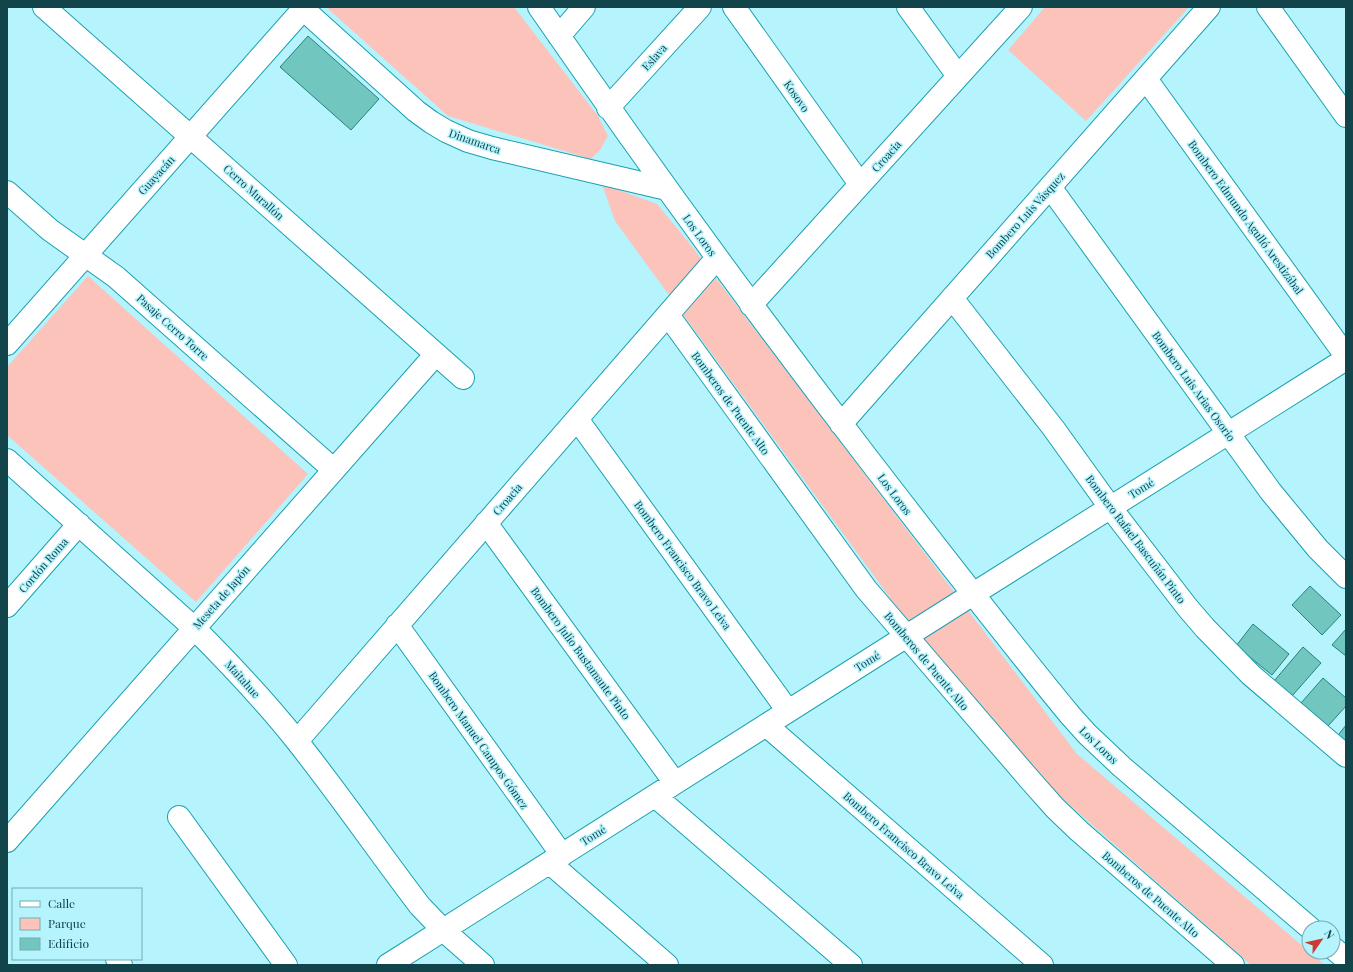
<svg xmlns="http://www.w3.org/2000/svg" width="1353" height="972" font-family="'Playfair Display',serif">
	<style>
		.green { fill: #fcc3bb }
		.building { fill: #71c7bf; stroke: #24827b }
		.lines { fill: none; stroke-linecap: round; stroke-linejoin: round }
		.minor-casing { stroke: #19a0af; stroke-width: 24 }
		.minor { stroke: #fff; stroke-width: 22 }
		.labels { text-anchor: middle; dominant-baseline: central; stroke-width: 3; stroke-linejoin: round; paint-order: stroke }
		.street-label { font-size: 11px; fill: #12454b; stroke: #b5f3fd }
	</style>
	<rect width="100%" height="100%" fill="#b5f3fd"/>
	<path class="green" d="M 326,7 L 514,7 L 598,116 L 608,136 L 600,150 L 591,159 L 448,116 Z
		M 1045,7 L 1189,7 L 1086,121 L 1008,50 Z
		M 602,184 L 657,204 L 690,244 L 1077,754 L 1325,965 L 1251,965 L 1038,777 L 931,654 L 615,221 Z
		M 88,276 L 308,474 L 196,602 L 7,435 L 7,367 Z"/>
	<path class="building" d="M 308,36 L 379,99 L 351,130 L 280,67 Z
		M 1310,586 L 1341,615 L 1322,635 L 1292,605 Z
		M 1253,624 L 1289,654 L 1272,675 L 1236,646 Z
		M 1346,629 L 1346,656 L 1332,645 Z
		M 1303,647 L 1321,663 L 1292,696 L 1274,681 Z
		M 1323,678 L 1346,698 L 1346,706 L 1328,726 L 1301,703 Z
		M 1346,725 L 1346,746 L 1336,738 Z"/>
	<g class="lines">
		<defs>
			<path id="minor" d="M 44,7 L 463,378
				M 301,7 L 416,111 L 431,122 L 446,131 L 468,141 L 492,148 L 667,189
				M 539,7 C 644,159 753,309 866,456 C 933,543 1000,630 1070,715 L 1087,734 L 1122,767 L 1310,928
				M 734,7 L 860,184
				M 908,7 L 958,76
				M 1268,7 L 1346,116
				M 559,36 L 584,7
				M 1146,79 L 1346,356
				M 608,108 L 700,7
				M 1050,187 L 1271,492 L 1318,549 L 1346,577
				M 7,192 L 50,230 L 116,277 L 334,470
				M 952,298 L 1054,429 L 1110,507 L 1187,607 L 1205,628 L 1251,675 L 1346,756
				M 751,305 L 1021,7
				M 668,315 L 866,589 L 1031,781 L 1055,808 L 1079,831 L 1233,965
				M 7,344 L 305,7
				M 577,419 L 788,711
				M 841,424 L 1209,7
				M 7,460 L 194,628 C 230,664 265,701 296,740 C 339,794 378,851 420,906 L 443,930 L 483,965
				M 486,523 L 675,783
				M 7,606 L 79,524
				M 397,625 L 562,855
				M 766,725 L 1042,965
				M 297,741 L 717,258
				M 655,796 L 851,965
				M 179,817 L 286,965
				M 7,841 L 436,354
				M 550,863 L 667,965
				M 1333,948 L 1346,959
				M 117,959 L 121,965
				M 388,965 L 962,601 L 1346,359"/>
		</defs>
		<use href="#minor" class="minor-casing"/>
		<use href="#minor" class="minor"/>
	</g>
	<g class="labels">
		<g class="street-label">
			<text transform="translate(654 57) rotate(-48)">Eslava</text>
			<text transform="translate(797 96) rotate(55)">Kosovo</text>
			<text transform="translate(475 141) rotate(19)">Dinamarca</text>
			<text transform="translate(886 156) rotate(-48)">Croacia</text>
			<text transform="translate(156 175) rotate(-48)">Guayacán</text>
			<text transform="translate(254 192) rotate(42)">Cerro Murallón</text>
			<text transform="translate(1025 215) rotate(-48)">Bombero Luis Vásquez</text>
			<text transform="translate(1246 217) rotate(54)">Bombero Edmundo Agulló Arestizábal</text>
			<text transform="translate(700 235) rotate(54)">Los Loros</text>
			<text transform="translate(173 327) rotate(42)">Pasaje Cerro Torre</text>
			<text transform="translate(1194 386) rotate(54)">Bombero Luis Arias Osorio</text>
			<text transform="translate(731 403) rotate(54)">Bomberos de Puente Alto</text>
			<text transform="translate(1141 488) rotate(-32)">Tomé</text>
			<text transform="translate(895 494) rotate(53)">Los Loros</text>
			<text transform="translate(507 499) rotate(-49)">Croacia</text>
			<text transform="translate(1136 539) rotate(53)">Bombero Rafael Bascuñán Pinto</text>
			<text transform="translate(43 565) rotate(-49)">Cordón Roma</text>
			<text transform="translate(683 565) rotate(54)">Bombero Francisco Bravo Leiva</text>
			<text transform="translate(221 597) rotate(-49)">Meseta de Japón</text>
			<text transform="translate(581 653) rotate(54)">Bombero Julio Bustamante Pinto</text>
			<text transform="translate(867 661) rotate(-32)">Tomé</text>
			<text transform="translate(927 661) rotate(50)">Bomberos de Puente Alto</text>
			<text transform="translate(243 679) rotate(48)">Maitahue</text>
			<text transform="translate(479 740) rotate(55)">Bombero Manuel Campos Gómez</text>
			<text transform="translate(1099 745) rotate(44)">Los Loros</text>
			<text transform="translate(593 835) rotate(-32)">Tomé</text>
			<text transform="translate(904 845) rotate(41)">Bombero Francisco Bravo Leiva</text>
			<text transform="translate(1151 894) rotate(41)">Bomberos de Puente Alto</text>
		</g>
	</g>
	<rect width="1353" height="972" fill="none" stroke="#12454b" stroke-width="16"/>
	<rect x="12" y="888" width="130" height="72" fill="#b5f3fd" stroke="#74adb6"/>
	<rect x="20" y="901" width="20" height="6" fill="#ffffff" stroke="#74adb6"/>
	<text x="48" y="908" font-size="12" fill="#12454b">Calle</text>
	<rect x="20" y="918" width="20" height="12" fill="#fcc3bb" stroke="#74adb6"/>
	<text x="48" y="928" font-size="12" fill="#12454b">Parque</text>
	<rect x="20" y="938" width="20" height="12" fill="#71c7bf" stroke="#74adb6"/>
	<text x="48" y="948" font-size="12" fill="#12454b">Edificio</text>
	<g transform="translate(1321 940) rotate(56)"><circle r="19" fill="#b5f3fd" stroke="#74adb6"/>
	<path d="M0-3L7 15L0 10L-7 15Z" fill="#c93b33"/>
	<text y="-6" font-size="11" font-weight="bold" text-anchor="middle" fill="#12454b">N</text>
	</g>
</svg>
